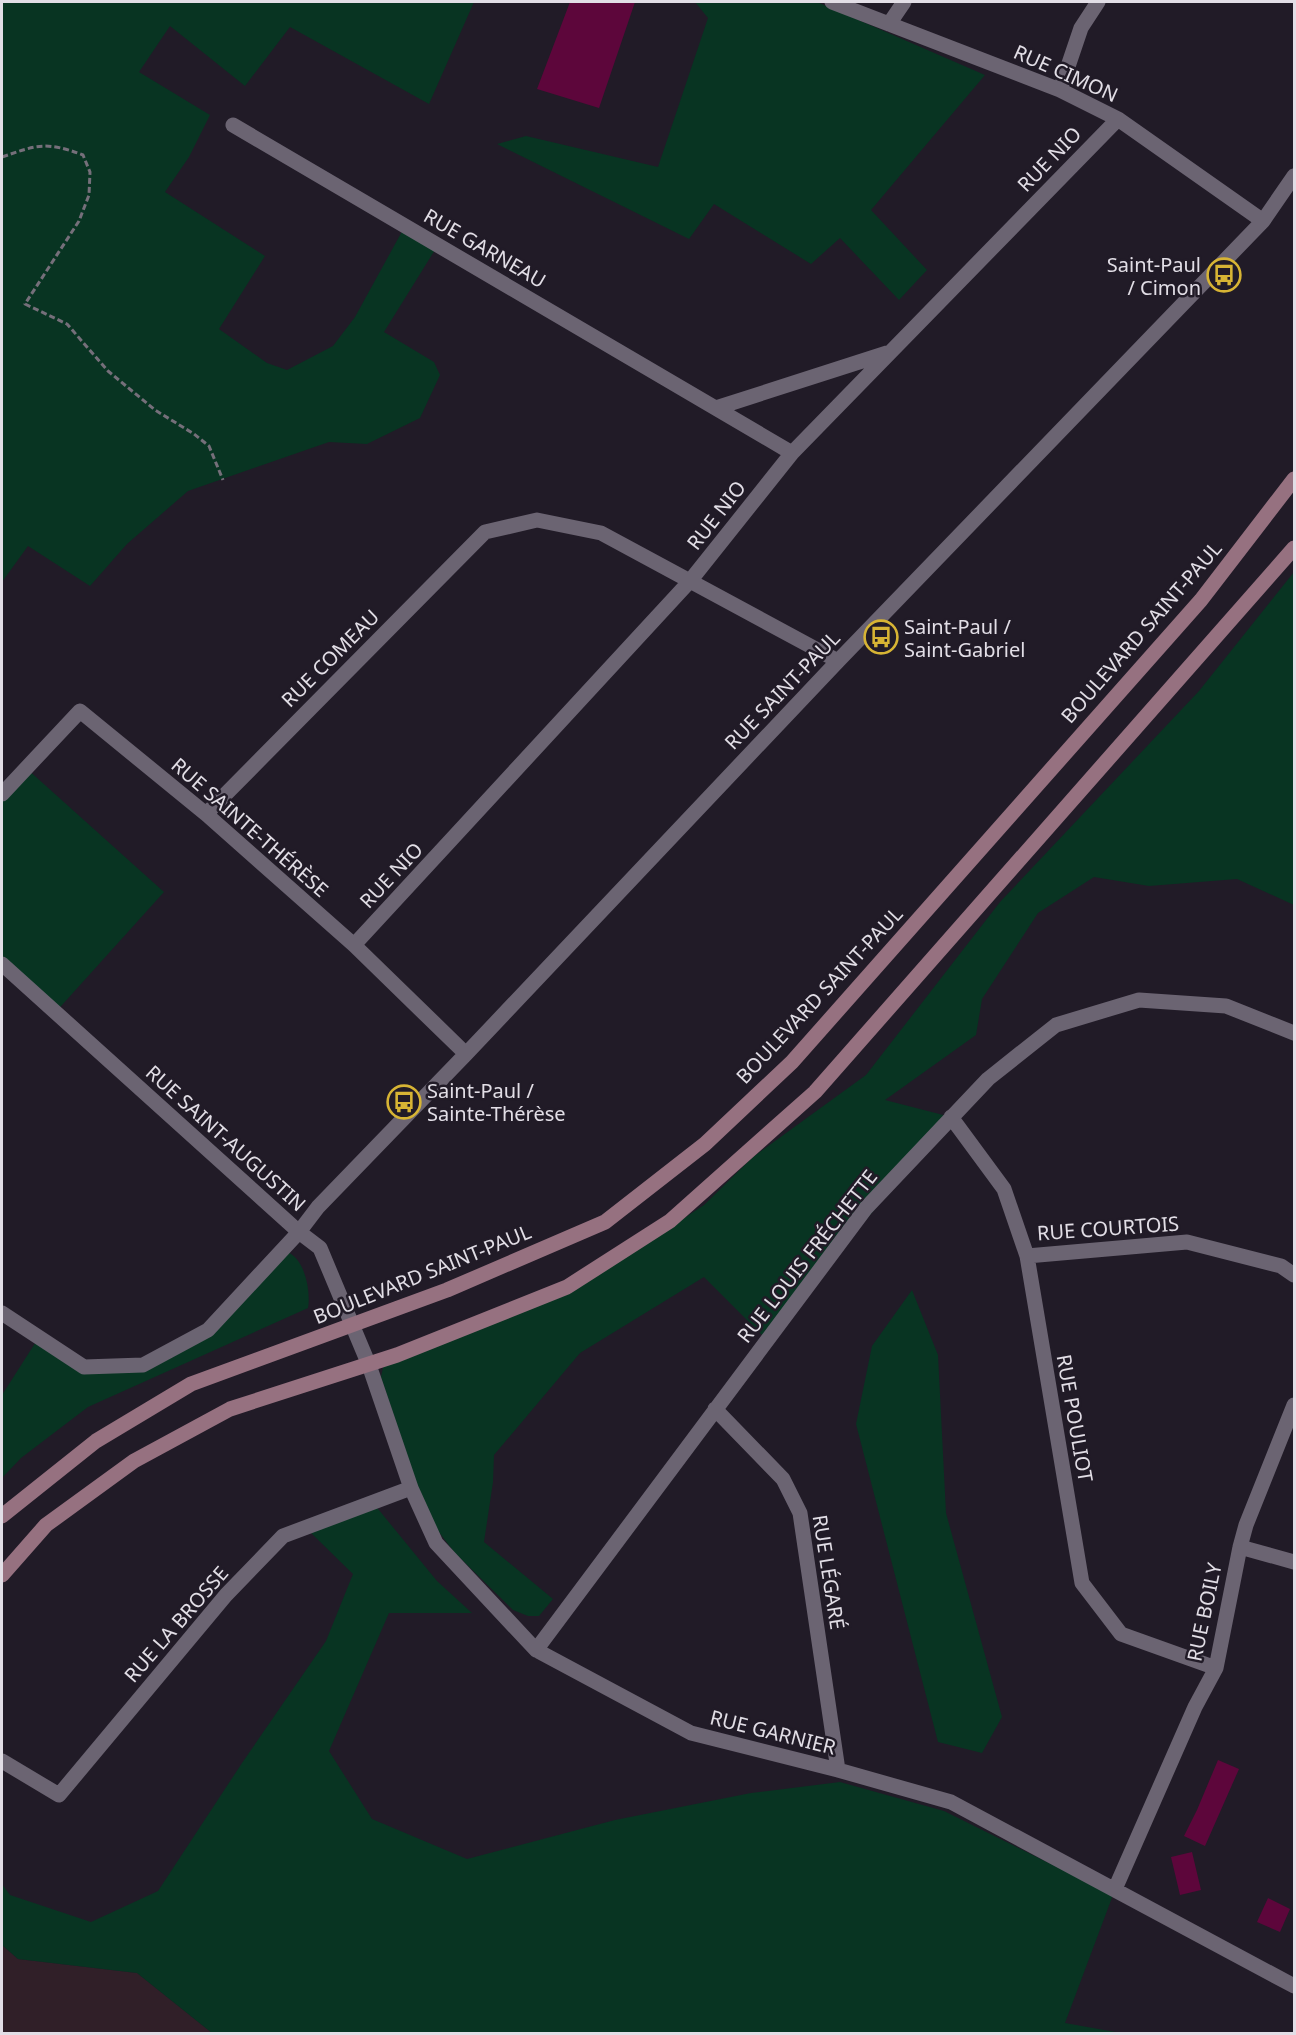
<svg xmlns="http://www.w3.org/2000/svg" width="1296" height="2035" font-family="'Noto Sans',sans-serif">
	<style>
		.commercial { fill: #301f28 }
		.green { fill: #083422 }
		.building { fill: #5d063b }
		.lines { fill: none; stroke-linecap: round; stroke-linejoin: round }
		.path { stroke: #756f7a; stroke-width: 3; stroke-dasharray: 6 3; stroke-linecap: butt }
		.street { stroke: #6b6472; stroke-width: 15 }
		.secondary { stroke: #967180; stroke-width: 15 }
		.labels { text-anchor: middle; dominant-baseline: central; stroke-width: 5; stroke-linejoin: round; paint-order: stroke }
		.street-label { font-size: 20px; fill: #e2dee6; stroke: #211b27 }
		.poi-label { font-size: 20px; fill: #e2dee6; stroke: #211b27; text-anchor: start }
	</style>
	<rect width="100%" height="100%" fill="#211b27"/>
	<path class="commercial" d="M 2,1945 L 18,1959 L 137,1973 L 212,2033 L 2,2033 Z"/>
	<path class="green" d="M 2,2 L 474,2 L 429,104 L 290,27 L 245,86 L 170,26 L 139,72 L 210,115 L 189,157 L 165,192 L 265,256 L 219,329 L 267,363 L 287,370 L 333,346 L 355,317 L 405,226 L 438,245 L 384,332 L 434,362 L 440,375 L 420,418 L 367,444 L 329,442 L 188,491 L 127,544 L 90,586 L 28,546 L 2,582 Z
		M 695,2 L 817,2 L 985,75 L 871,210 L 927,270 L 899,300 L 840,238 L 811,264 L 714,204 L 689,239 L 497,144 L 526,136 L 658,167 L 708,18 Z
		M 1294,572 L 1294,905 L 1237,879 L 1149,886 L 1094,877 L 1038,913 L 982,999 L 976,1035 L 885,1100 L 951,1117 L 767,1340 L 704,1277 L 580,1353 L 494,1455 L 493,1482 L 484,1542 L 553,1599 L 539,1616 L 528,1616 L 513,1610 L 455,1553 L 435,1527 L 417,1485 L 381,1377 L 384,1363 L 639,1248 L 704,1205 L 753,1157 L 866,1075 L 1000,902 L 1199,691 Z
		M 26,768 L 164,892 L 53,1015 L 2,969 L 2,795 Z
		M 287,1252 C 305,1258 311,1292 308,1308 L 88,1407 L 21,1458 L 2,1478 L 2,1395 L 39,1337 L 84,1367 L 143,1365 L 208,1330 Z
		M 912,1290 L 938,1355 L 946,1513 L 1002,1717 L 982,1753 L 938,1742 L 856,1424 L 872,1346 Z
		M 374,1504 L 437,1581 L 472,1613 L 389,1613 L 329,1751 L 372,1819 L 467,1859 L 615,1820 L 751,1793 L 840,1782 L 944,1811 L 1113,1895 L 1065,2023 L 1121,2033 L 212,2033 L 137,1973 L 18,1959 L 2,1945 L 2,1884 L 10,1895 L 91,1922 L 158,1891 L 242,1763 L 326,1641 L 353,1574 L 310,1532 Z"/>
	<path class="building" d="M 570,2 L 635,2 L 599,108 L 537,89 Z
		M 1218,1760 L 1239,1769 L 1205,1846 L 1184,1836 L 1197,1810 Z
		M 1192,1852 L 1201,1890 L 1180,1895 L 1171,1857 Z
		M 1268,1898 L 1290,1909 L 1280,1932 L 1257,1922 Z"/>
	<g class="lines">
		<path class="path" d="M 2,157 C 37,145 46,141 83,155 L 90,172 L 89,195 L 79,221 L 25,304 L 67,324 L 108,371 L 155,410 L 194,434 L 209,446 L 223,480"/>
		<path class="street" d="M 832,2 L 1060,90 L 1118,119 L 1263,221
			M 889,24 L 904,2
			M 1060,90 L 1081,28 L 1098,2
			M 233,125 L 792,453
			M 716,408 L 887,353
			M 2,794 L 80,711 L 206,814 L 354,945 L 466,1054
			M 206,814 L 485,532 L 537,520 L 601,533 L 838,661
			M 354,945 L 690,581 L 792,453 L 1118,119
			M 2,964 L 299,1232 L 320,1248 L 369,1365 L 411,1488 L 436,1543 L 536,1650 L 691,1733 L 838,1770 L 951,1802 L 1294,1986
			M 951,1117 L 1004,1189 L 1027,1256 L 1082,1583 L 1121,1634 L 1216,1668
			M 1027,1256 L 1187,1242 L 1281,1266 L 1294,1275
			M 2,1313 L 84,1367 L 143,1365 L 208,1330 L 299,1232 L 318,1207 L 466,1054 L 838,661 L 1263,221 L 1294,176
			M 715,1409 L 783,1479 L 800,1513 L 838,1770
			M 1240,1547 L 1294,1562
			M 536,1650 L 866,1208 L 988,1079 L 1056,1025 L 1139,1000 L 1226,1006 L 1294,1033
			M 2,1761 L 59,1795 L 226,1595 L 283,1536 L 411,1488
			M 1115,1889 L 1195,1707 L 1216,1668 L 1240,1547 L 1246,1525 L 1294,1405"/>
		<path class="secondary" d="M 2,1516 L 96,1441 L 191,1384 L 447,1290 L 605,1222 L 705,1144 L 792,1062 L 1201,600 L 1294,479
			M 2,1575 L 46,1525 L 134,1461 L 230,1409 L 397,1355 L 567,1287 L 670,1221 L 815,1092 L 1294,548"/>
	</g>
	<defs>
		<symbol id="bus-ring" viewBox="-11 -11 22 22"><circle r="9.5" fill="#211b27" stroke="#d7b434" stroke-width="1.5"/><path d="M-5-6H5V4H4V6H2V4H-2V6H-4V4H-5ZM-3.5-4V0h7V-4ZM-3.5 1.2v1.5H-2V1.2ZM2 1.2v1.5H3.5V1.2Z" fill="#d7b434"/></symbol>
	</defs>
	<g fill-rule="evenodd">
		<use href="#bus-ring" x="1205" y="256" width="38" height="38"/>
		<use href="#bus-ring" x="862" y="618" width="38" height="38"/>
		<use href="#bus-ring" x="385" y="1083" width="38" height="38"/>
	</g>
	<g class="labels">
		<g class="street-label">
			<text transform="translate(1066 73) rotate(24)">RUE CIMON</text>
			<text transform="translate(1049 159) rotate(-46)">RUE NIO</text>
			<text transform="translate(485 248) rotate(30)">RUE GARNEAU</text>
			<text transform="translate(716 515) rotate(-52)">RUE NIO</text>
			<text transform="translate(1141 632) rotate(-49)">BOULEVARD SAINT-PAUL</text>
			<text transform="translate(330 658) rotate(-45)">RUE COMEAU</text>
			<text transform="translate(782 690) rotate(-46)">RUE SAINT-PAUL</text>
			<text transform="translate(250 827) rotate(41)">RUE SAINTE-THÉRÈSE</text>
			<text transform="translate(391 875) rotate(-47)">RUE NIO</text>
			<text transform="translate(819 995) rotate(-47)">BOULEVARD SAINT-PAUL</text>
			<text transform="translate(226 1138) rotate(42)">RUE SAINT-AUGUSTIN</text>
			<text transform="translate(1108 1228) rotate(-4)">RUE COURTOIS</text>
			<text transform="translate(807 1256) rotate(-52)">RUE LOUIS FRÉCHETTE</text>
			<text transform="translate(422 1274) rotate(-22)">BOULEVARD SAINT-PAUL</text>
			<text transform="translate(1075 1418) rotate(80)">RUE POULIOT</text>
			<text transform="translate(829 1572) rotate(81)">RUE LÉGARÉ</text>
			<text transform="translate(1204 1612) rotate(-78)">RUE BOILY</text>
			<text transform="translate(176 1624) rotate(-49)">RUE LA BROSSE</text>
			<text transform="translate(773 1732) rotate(14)">RUE GARNIER</text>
		</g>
		<g class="poi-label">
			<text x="1201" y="264" text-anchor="end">Saint-Paul<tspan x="1201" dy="23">/ Cimon</tspan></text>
			<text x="904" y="626">Saint-Paul /<tspan x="904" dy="23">Saint-Gabriel</tspan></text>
			<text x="427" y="1090">Saint-Paul /<tspan x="427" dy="23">Sainte-Thérèse</tspan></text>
		</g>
	</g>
	<rect width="1296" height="2035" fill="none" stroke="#e2dee6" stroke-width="6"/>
</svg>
